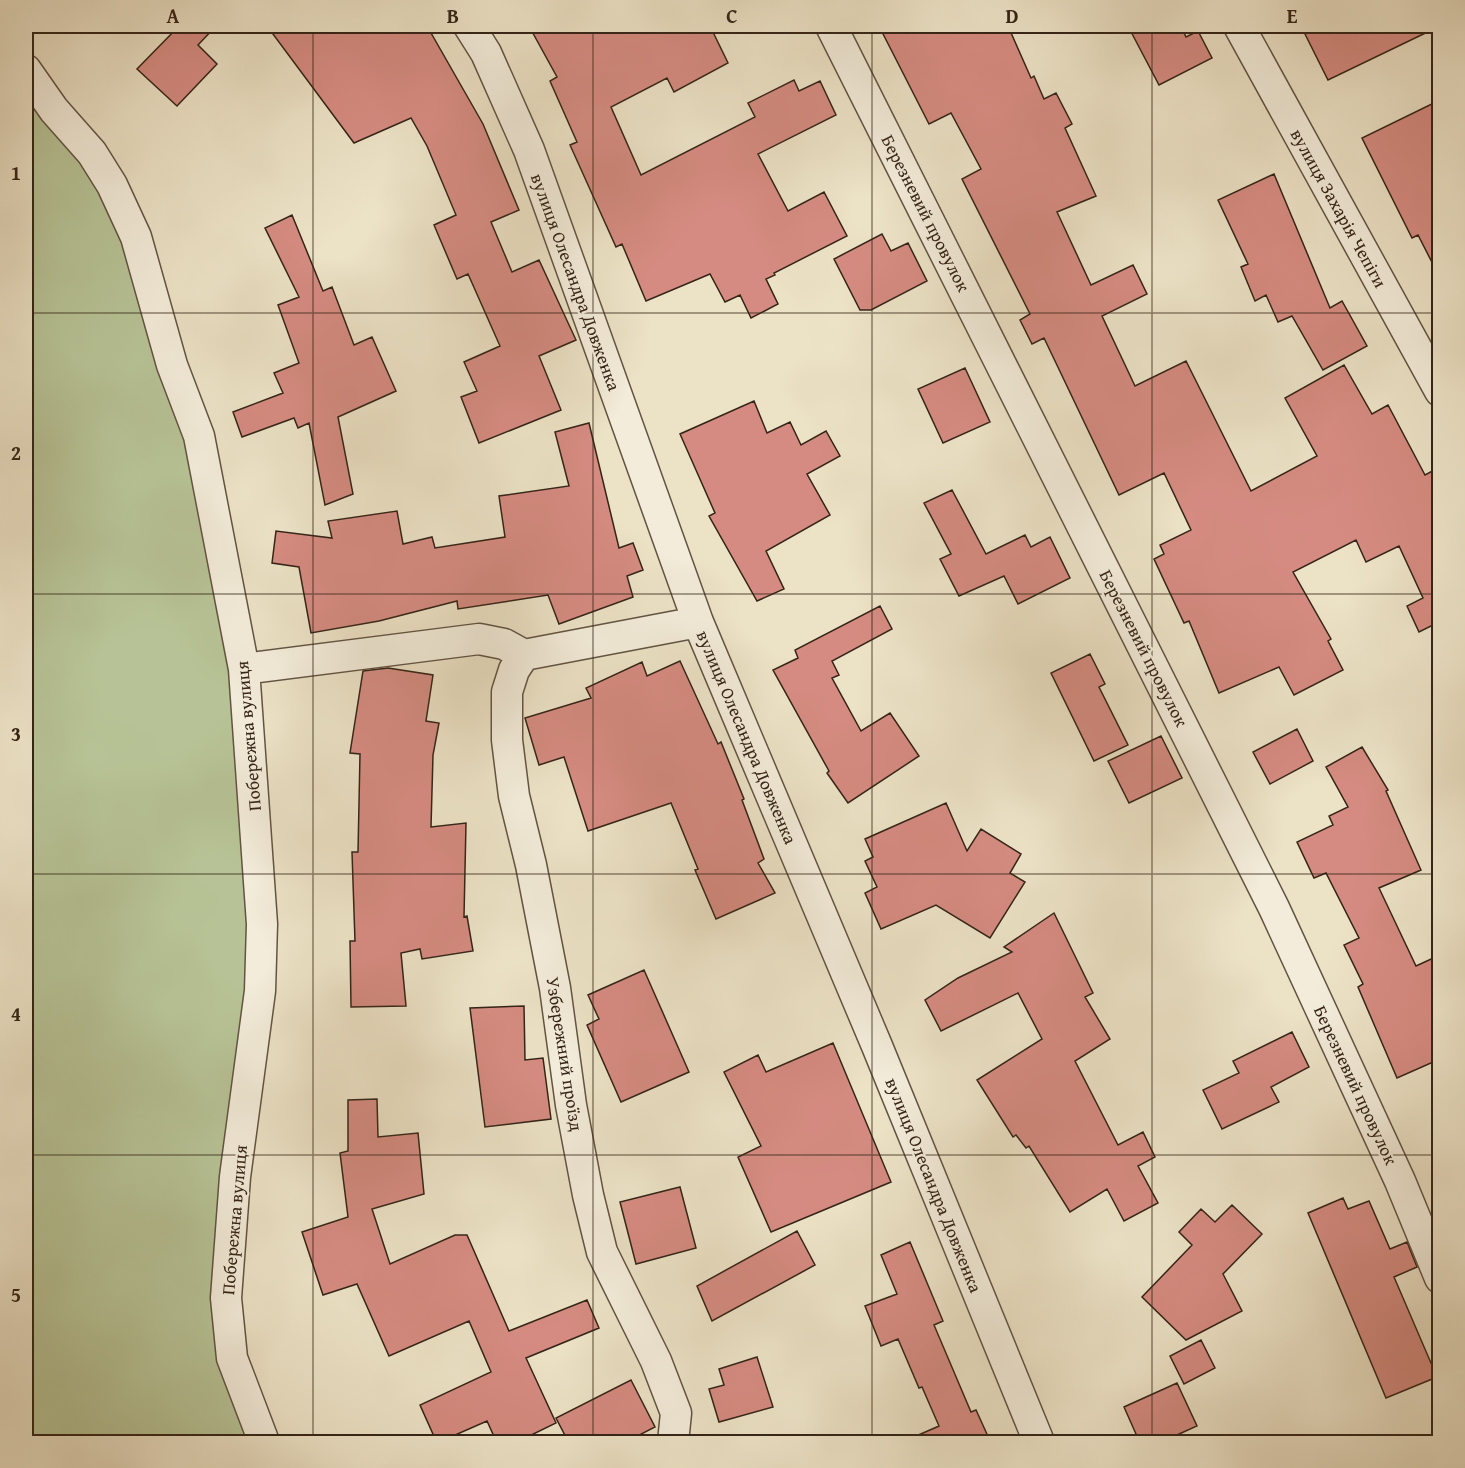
<svg xmlns="http://www.w3.org/2000/svg" width="1465" height="1468" font-family="'Gentium Book Plus',serif">
	<style>
		.green { fill: #b7c396; stroke: #767456; stroke-width: 1.5 }
		.building { fill: #d58b81; stroke: #342417; stroke-width: 1.5 }
		.lines { fill: none; stroke-linecap: round; stroke-linejoin: round }
		.minor-casing { stroke: #625443; stroke-width: 33 }
		.minor { stroke: #f3ecda; stroke-width: 30 }
		.grid { fill: none; stroke: #342417; stroke-width: 1.5; stroke-opacity: 0.55 }
		.labels { text-anchor: middle; dominant-baseline: central; stroke-width: 4.5; stroke-linejoin: round; paint-order: stroke }
		.street-label { font-size: 18px; fill: #342417; stroke: #f3ecda }
		.neatline { fill: none; stroke: #342417; stroke-width: 2 }
		.grid-label { font-size: 20px; text-anchor: middle; font-weight: bold; fill: #342417 }
	</style>
	<rect width="100%" height="100%" fill="#ece2c6"/>
	<filter id="stains"><feTurbulence type="fractalNoise" baseFrequency=".00333" numOctaves="4"/><feColorMatrix values="0 0 0 0 .2 0 0 0 0 .09 0 0 0 0 .02 0 0 0 .5 -.17"/></filter>
	<radialGradient id="worn" r=".72"><stop offset=".6" stop-color="#630" stop-opacity="0"/><stop offset="1" stop-color="#630" stop-opacity=".3"/></radialGradient>
	<path class="green" d="M 26,69 L 107,193 L 209,513 L 236,707 L 255,991 L 230,1179 L 250,1442 L 26,1442 Z"/>
	<path class="building" d="M 179,26 L 216,26 L 198,45 L 217,64 L 177,106 L 137,69 Z
		M 267,26 L 427,26 L 483,124 L 519,210 L 491,222 L 512,272 L 539,260 L 576,340 L 539,356 L 561,410 L 479,443 L 461,397 L 477,391 L 464,362 L 500,346 L 468,274 L 457,279 L 434,225 L 456,215 L 427,146 L 411,118 L 354,143 Z
		M 529,26 L 710,26 L 728,63 L 674,92 L 667,78 L 611,107 L 641,175 L 755,117 L 748,103 L 794,80 L 799,91 L 820,81 L 836,115 L 758,154 L 788,211 L 824,192 L 847,236 L 774,273 L 775,275 L 766,279 L 778,304 L 751,318 L 740,295 L 725,302 L 710,274 L 646,301 L 622,244 L 616,247 L 570,145 L 577,142 L 550,81 L 557,77 Z
		M 879,26 L 1008,26 L 1031,78 L 1034,76 L 1044,99 L 1056,93 L 1072,124 L 1065,128 L 1096,196 L 1057,212 L 1091,285 L 1133,265 L 1147,294 L 1102,316 L 1135,386 L 1186,361 L 1251,491 L 1317,456 L 1285,398 L 1344,365 L 1372,414 L 1388,405 L 1425,475 L 1440,467 L 1440,633 L 1435,624 L 1419,632 L 1407,606 L 1423,598 L 1399,546 L 1366,562 L 1356,540 L 1293,572 L 1331,639 L 1328,641 L 1343,670 L 1294,695 L 1279,667 L 1219,693 L 1189,621 L 1184,623 L 1154,559 L 1164,554 L 1160,545 L 1191,530 L 1164,473 L 1119,495 L 1044,338 L 1032,344 L 1020,320 L 1030,314 L 962,179 L 981,169 L 951,113 L 929,124 Z
		M 1128,26 L 1181,26 L 1186,37 L 1198,31 L 1212,58 L 1159,85 Z
		M 1301,26 L 1440,26 L 1328,80 Z
		M 1440,100 L 1440,278 L 1418,235 L 1412,238 L 1362,138 Z
		M 1274,174 L 1330,308 L 1342,301 L 1367,346 L 1323,370 L 1292,316 L 1278,322 L 1266,295 L 1255,301 L 1241,267 L 1248,264 L 1218,200 Z
		M 292,215 L 323,291 L 332,287 L 354,345 L 372,337 L 396,391 L 338,417 L 353,494 L 325,505 L 309,423 L 298,428 L 294,418 L 242,437 L 233,412 L 283,393 L 274,373 L 299,363 L 278,305 L 299,297 L 265,228 Z
		M 882,234 L 891,251 L 908,243 L 927,281 L 871,310 L 860,310 L 834,259 Z
		M 965,368 L 990,422 L 943,443 L 918,389 Z
		M 754,401 L 767,433 L 790,422 L 801,445 L 826,431 L 840,456 L 807,474 L 830,515 L 766,551 L 784,589 L 757,601 L 709,516 L 715,513 L 680,434 Z
		M 589,423 L 619,548 L 633,543 L 643,570 L 627,576 L 633,597 L 559,624 L 548,595 L 458,609 L 457,601 L 379,621 L 311,633 L 299,567 L 272,563 L 276,531 L 332,538 L 328,521 L 397,511 L 403,544 L 432,537 L 435,548 L 505,537 L 499,496 L 569,486 L 555,432 Z
		M 952,490 L 986,554 L 1025,535 L 1031,547 L 1050,537 L 1070,578 L 1018,604 L 1004,576 L 959,596 L 940,559 L 951,554 L 924,503 Z
		M 880,606 L 892,629 L 832,661 L 839,675 L 832,678 L 861,731 L 890,713 L 919,756 L 848,803 L 827,773 L 829,771 L 773,670 L 798,658 L 795,650 Z
		M 1090,654 L 1105,684 L 1099,687 L 1128,745 L 1094,761 L 1051,673 Z
		M 680,661 L 718,744 L 721,742 L 744,799 L 742,800 L 764,859 L 758,863 L 775,893 L 716,919 L 695,870 L 698,869 L 671,803 L 588,831 L 564,757 L 539,765 L 525,718 L 591,698 L 586,688 L 642,662 L 647,676 Z
		M 388,668 L 433,675 L 426,721 L 439,723 L 433,755 L 431,827 L 466,823 L 464,917 L 467,916 L 473,951 L 422,959 L 420,949 L 401,953 L 406,1006 L 351,1007 L 350,941 L 355,941 L 352,852 L 358,852 L 360,754 L 350,753 L 363,671 Z
		M 1297,729 L 1313,761 L 1270,784 L 1253,752 Z
		M 1161,736 L 1182,778 L 1129,803 L 1108,761 Z
		M 1362,747 L 1388,790 L 1386,791 L 1421,870 L 1379,888 L 1416,966 L 1440,955 L 1440,1059 L 1397,1078 L 1358,987 L 1363,984 L 1344,945 L 1359,938 L 1326,873 L 1314,878 L 1297,842 L 1333,825 L 1329,816 L 1348,807 L 1326,767 Z
		M 946,803 L 967,851 L 981,829 L 1021,854 L 1010,873 L 1025,882 L 990,938 L 936,905 L 881,929 L 865,893 L 877,887 L 865,861 L 873,857 L 865,839 Z
		M 1054,913 L 1093,993 L 1085,997 L 1110,1039 L 1075,1061 L 1118,1145 L 1143,1132 L 1155,1157 L 1138,1166 L 1158,1203 L 1124,1221 L 1107,1189 L 1070,1212 L 1029,1146 L 1026,1148 L 1016,1135 L 1013,1137 L 977,1080 L 1042,1039 L 1018,993 L 941,1031 L 925,1000 L 958,978 L 1012,952 L 1004,947 Z
		M 644,970 L 689,1072 L 621,1102 L 587,1025 L 599,1019 L 588,995 Z
		M 524,1006 L 525,1060 L 543,1058 L 551,1119 L 485,1127 L 470,1008 Z
		M 1292,1032 L 1309,1067 L 1271,1087 L 1279,1102 L 1222,1129 L 1203,1090 L 1239,1073 L 1233,1061 Z
		M 833,1043 L 891,1182 L 771,1232 L 738,1157 L 761,1146 L 724,1072 L 758,1055 L 766,1072 Z
		M 377,1099 L 378,1137 L 418,1133 L 424,1194 L 372,1209 L 390,1264 L 455,1235 L 467,1235 L 509,1331 L 587,1300 L 599,1328 L 526,1358 L 556,1423 L 515,1443 L 497,1443 L 487,1421 L 437,1443 L 420,1405 L 491,1372 L 469,1321 L 389,1356 L 357,1284 L 323,1295 L 302,1232 L 348,1217 L 340,1153 L 348,1151 L 348,1100 Z
		M 680,1187 L 696,1248 L 636,1264 L 620,1202 Z
		M 1343,1198 L 1348,1209 L 1369,1201 L 1390,1249 L 1407,1242 L 1417,1267 L 1394,1277 L 1437,1377 L 1386,1398 L 1308,1213 Z
		M 1232,1205 L 1262,1234 L 1223,1274 L 1242,1311 L 1186,1340 L 1142,1297 L 1192,1245 L 1179,1232 L 1201,1209 L 1215,1222 Z
		M 797,1231 L 815,1265 L 712,1321 L 697,1286 Z
		M 910,1242 L 943,1321 L 934,1325 L 971,1412 L 976,1410 L 991,1443 L 900,1443 L 939,1426 L 922,1387 L 919,1388 L 898,1339 L 881,1346 L 865,1306 L 897,1294 L 881,1255 Z
		M 1201,1340 L 1215,1368 L 1184,1384 L 1170,1356 Z
		M 757,1357 L 773,1407 L 719,1422 L 709,1389 L 724,1385 L 719,1369 Z
		M 631,1380 L 655,1427 L 624,1443 L 569,1443 L 556,1418 Z
		M 1177,1383 L 1197,1426 L 1177,1435 L 1180,1443 L 1140,1443 L 1124,1407 Z"/>
	<g class="lines">
		<defs>
			<path id="minor" d="M 469,26 L 486,53 L 529,150 L 698,622 L 877,1046 L 1039,1442
				M 831,26 L 1274,908 L 1400,1181 L 1440,1278
				M 1239,26 L 1440,391
				M 26,70 L 54,110 L 92,153 L 112,185 L 136,237 L 172,365 L 199,436 L 244,669 L 262,924 L 260,991 L 235,1177 L 226,1298 L 232,1358 L 264,1442
				M 524,655 L 514,670 L 507,692 L 507,740 L 514,796 L 531,865 L 555,988 L 571,1105 L 588,1195 L 602,1252 L 656,1361 L 676,1413 L 673,1442
				M 244,669 L 479,639 L 504,644 L 524,655 L 698,622"/>
		</defs>
		<use href="#minor" class="minor-casing"/>
		<use href="#minor" class="minor"/>
	</g>
	<path class="grid" d="M 313,26 L 313,1442M 593,26 L 593,1442M 872,26 L 872,1442M 1152,26 L 1152,1442M 26,313 L 1440,313M 26,594 L 1440,594M 26,874 L 1440,874M 26,1155 L 1440,1155"/>
	<g class="labels">
		<g class="street-label">
			<text transform="translate(1339 208) rotate(61)">вулиця Захарія Чепіги</text>
			<text transform="translate(926 213) rotate(63)">Березневий провулок</text>
			<text transform="translate(576 282) rotate(70)">вулиця Олесандра Довженка</text>
			<text transform="translate(1144 648) rotate(63)">Березневий провулок</text>
			<text transform="translate(248 736) rotate(-95)">Побережна вулиця</text>
			<text transform="translate(747 737) rotate(67)">вулиця Олесандра Довженка</text>
			<text transform="translate(565 1054) rotate(81)">Узбережний проїзд</text>
			<text transform="translate(1356 1085) rotate(65)">Березневий провулок</text>
			<text transform="translate(934 1185) rotate(68)">вулиця Олесандра Довженка</text>
			<text transform="translate(234 1220) rotate(-85)">Побережна вулиця</text>
		</g>
	</g>
	<rect width="1465" height="1468" fill="none" stroke="#ece2c6" stroke-width="66"/>
	<rect x="33" y="33" width="1399" height="1402" class="neatline"/>
	<g class="grid-label">
		<text x="173" y="23">A</text>
		<text x="453" y="23">B</text>
		<text x="732" y="23">C</text>
		<text x="1012" y="23">D</text>
		<text x="1292" y="23">E</text>
		<text x="16" y="180">1</text>
		<text x="16" y="460">2</text>
		<text x="16" y="741">3</text>
		<text x="16" y="1021">4</text>
		<text x="16" y="1302">5</text>
	</g>
	<rect width="100%" height="100%" filter="url(#stains)"/>
	<rect width="100%" height="100%" fill="url(#worn)"/>
</svg>
